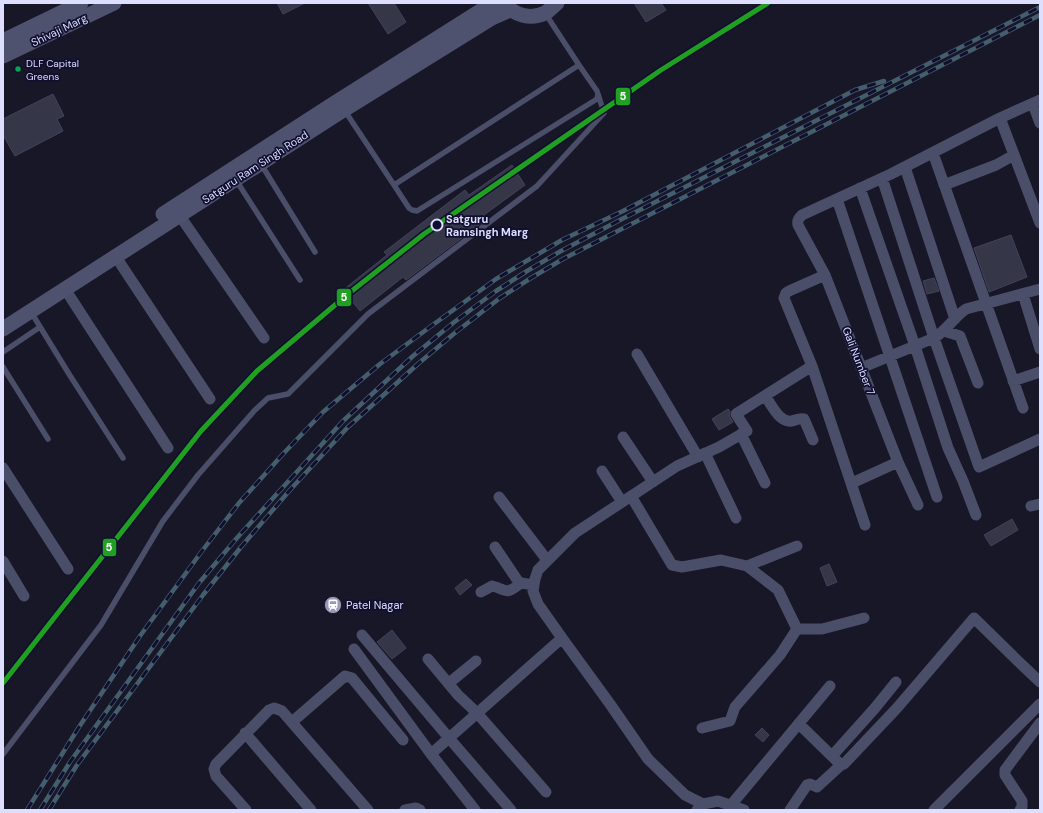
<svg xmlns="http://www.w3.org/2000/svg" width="1043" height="813" font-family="'DM Sans',sans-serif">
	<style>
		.building { fill: #363649; stroke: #42425b }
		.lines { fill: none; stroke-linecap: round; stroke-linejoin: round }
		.lane { stroke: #4b4e69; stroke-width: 5.5 }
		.street { stroke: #4b4e69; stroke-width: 11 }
		.secondary { stroke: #4f526e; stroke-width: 15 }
		.rail-casing { stroke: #445e6e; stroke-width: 4.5 }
		.rail { stroke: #110f30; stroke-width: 3; stroke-dasharray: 9; stroke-linecap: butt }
		.metro-1-casing { stroke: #110f30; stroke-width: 8 }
		.metro-1 { stroke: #20a020; stroke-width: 5 }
		.bus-dot { fill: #00a651; stroke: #110f30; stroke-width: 1.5 }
		.stop-dot { fill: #110f30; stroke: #dedfff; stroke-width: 2 }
		.labels { text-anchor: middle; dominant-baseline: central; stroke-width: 3.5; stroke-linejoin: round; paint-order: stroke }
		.bus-label { font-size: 10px; fill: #dedfff; stroke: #110f30; text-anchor: start }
		.street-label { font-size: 11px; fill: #dedfff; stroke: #110f30 }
		.stop-label { font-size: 11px; font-weight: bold; fill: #dedfff; stroke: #110f30; text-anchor: start }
		.poi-label { font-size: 11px; fill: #dedfff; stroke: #110f30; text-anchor: start }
		.line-badge { stroke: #110f30; stroke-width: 1.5 }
		.badge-label { font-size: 11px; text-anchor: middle; font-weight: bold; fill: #fff }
	</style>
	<rect width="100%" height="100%" fill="#171728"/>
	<path class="building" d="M 277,3 L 305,3 L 283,14 Z
		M 368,3 L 394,3 L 406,22 L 388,34 Z
		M 634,3 L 661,3 L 666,10 L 646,22 Z
		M 53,94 L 64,116 L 57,119 L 63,131 L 15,156 L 3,135 L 3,119 Z
		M 512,165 L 525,185 L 484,215 L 487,219 L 406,280 L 403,277 L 360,311 L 343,290 L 387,255 L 384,252 L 465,190 L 469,195 Z
		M 1011,235 L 1027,277 L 989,292 L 974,248 Z
		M 934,278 L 939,291 L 927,294 L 923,281 Z
		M 728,409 L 730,411 L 729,414 L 730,417 L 733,422 L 719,430 L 712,419 Z
		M 1012,519 L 1018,530 L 991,546 L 984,535 Z
		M 829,564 L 837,582 L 827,586 L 820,568 Z
		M 466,579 L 472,585 L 460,595 L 455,588 Z
		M 392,630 L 406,648 L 392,659 L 377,642 Z
		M 762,728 L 769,735 L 763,742 L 755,735 Z"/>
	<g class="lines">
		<path class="lane" d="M 345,111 L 394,185 L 579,65 L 545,13
			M 261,164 L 315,252
			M 236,180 L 300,280
			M 394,185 L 409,208 L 412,210 L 417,211 L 597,99 L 598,94 L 597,91 L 579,65
			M 31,312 L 69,374 L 123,458
			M 3,352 L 40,327
			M 3,367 L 48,439
			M 3,754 L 101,625 L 163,521 L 198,475 L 254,411 L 268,398 L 288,394 L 368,314 L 537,186 L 604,113 L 598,94"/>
		<path class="street" d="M 1033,104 L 1040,123
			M 1000,118 L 1040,223
			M 933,153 L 1023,408
			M 905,167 L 955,319
			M 882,178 L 934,338 L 979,467 L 1040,439
			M 944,185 L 996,165 L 1014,155
			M 860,188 L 915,346 L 948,448 L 963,481 L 976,515
			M 837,199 L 937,497
			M 180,216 L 264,338
			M 116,257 L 210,399
			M 65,289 L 168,448
			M 1023,294 L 1040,349
			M 944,331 L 960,336 L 978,383
			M 637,354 L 698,457
			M 812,366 L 865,525
			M 861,368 L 934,338 C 947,330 954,317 966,309 L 1040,289
			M 1013,381 L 1040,372
			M 765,396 C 772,405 779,423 792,421 C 796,420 799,418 804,419 L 813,440
			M 741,434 L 765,483
			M 623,437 L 653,482
			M 705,453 L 736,518
			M 3,468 L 68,569
			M 602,471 L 622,502
			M 852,483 L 898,462
			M 631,496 L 672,565 L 682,567 L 721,560 L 747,566 L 778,590 L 797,629 L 822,629 L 864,618
			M 499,497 L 547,560
			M 918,505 L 898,462 L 825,275 L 798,225 C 797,220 799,218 802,215 L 891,174 L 1000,118 L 1040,100
			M 1031,506 L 1040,504
			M 495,547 L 518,581 L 521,583 L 534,585
			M 3,561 L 24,596
			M 747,566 L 797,546
			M 481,592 L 492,586 C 509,590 504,596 521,583
			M 362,635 L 449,738 L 511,810
			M 562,638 L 610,704 L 648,759 L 685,795 L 703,804 L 697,810
			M 354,649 L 431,754
			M 428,659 L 458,695 L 477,713 L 546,792
			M 449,683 L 476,661
			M 292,722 L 345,676 L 352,678 L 403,740
			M 799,724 L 841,765 L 844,764 L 897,708 L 974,618 L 1020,663 L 1040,682
			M 702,728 L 730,721 L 735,707 L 780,655 L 797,629
			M 245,733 L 311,810
			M 832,756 L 875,708 L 896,682
			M 703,804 L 718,801 L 744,810
			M 731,805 L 830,686
			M 246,810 L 216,776 L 214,769 L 216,764 L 269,710 L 274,708 L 282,711 L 368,810
			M 405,810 L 416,808 L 420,810
			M 475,810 L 431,754 L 562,638 L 538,604 L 533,591 L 535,579 L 538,570 L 575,533 L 677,466 L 719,447 L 747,431 L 736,414 L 812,366 L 784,298 L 786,293 L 789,291 L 825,275
			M 790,810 L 807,785 L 810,784 L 817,787 L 841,765
			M 934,810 L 1040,704
			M 1020,810 L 1022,807 L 1022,801 L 1005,775 L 1005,770 L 1040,723"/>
		<path class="secondary" d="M 504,4 C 515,15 530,20 545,13 C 549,11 553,6 557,3
			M 3,41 L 81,3
			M 3,56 L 114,3
			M 163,214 L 330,106 L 485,8 L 491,3
			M 3,329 L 334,116 L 492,18 L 510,10"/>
		<defs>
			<path id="rail" d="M 27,810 L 79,727 L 140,636 L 202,551 L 239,503 L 283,454 L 323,412 L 380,364 L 434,324 L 496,279 L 562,240 L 623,211 L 855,90 L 884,81
				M 40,810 L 70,762 L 199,583 L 236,539 L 343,421 L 413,356 L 453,323 L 496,291 L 527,271 L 561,251 L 620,220 L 1040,7
				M 49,810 L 77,765 L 203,595 L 241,547 L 290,490 L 348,427 L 419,363 L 456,332 L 500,298 L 531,278 L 563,259 L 1040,15"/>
		</defs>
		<use href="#rail" class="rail-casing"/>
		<use href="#rail" class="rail"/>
		<defs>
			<path id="metro-1" d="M 3,683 L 201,431 L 257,371 L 348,294 L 424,234 L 661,70 L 768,3"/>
		</defs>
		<use href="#metro-1" class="metro-1-casing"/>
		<use href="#metro-1" class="metro-1"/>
	</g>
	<defs>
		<symbol id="station-disc" viewBox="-11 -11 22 22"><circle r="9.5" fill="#9899b4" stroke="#110f30"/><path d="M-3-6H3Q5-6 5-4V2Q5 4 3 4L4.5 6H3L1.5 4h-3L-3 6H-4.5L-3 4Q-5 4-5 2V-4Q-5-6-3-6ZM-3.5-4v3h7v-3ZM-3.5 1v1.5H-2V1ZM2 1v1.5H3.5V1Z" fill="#fff"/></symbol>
	</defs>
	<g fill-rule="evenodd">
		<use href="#station-disc" x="323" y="595" width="20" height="20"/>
	</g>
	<circle class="bus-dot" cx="18" cy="69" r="3.5"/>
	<circle class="stop-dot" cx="437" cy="225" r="5.5"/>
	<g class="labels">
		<g class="bus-label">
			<text x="26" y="63">DLF Capital<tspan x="26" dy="13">Greens</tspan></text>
		</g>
		<g class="street-label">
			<text transform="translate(59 30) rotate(-26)">Shivaji Marg</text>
			<text transform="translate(255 167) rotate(-33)">Satguru Ram Singh Road</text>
			<text transform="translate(859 361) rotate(69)">Gali Number 7</text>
		</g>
		<g class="stop-label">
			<text x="446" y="219">Satguru<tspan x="446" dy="13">Ramsingh Marg</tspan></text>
		</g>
		<g class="poi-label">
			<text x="346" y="605">Patel Nagar</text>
		</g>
	</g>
	<g class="line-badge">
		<rect x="615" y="87" width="16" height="19" rx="4" fill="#20a020"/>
		<rect x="336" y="288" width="16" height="19" rx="4" fill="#20a020"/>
		<rect x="102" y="538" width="15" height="19" rx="4" fill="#20a020"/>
	</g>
	<g class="badge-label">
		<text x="623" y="100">5</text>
		<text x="344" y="301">5</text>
		<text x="109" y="551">5</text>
	</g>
	<rect width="1043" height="813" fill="none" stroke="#dedfff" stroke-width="8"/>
</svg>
